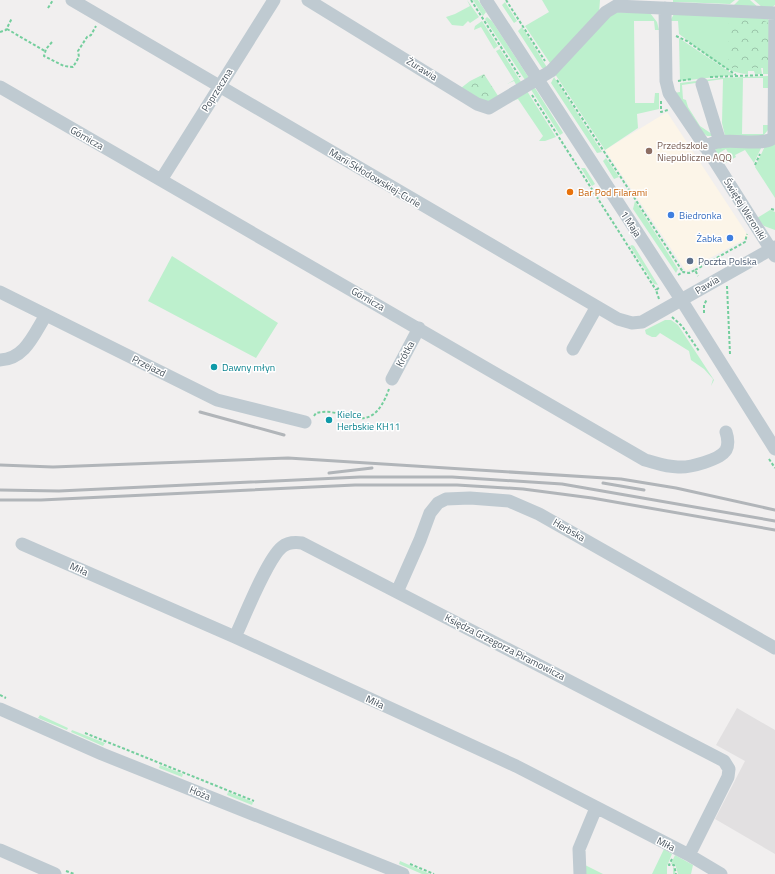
<svg xmlns="http://www.w3.org/2000/svg" width="775" height="874" font-family="'Titillium Web',sans-serif">
	<style>
		.commercial { fill: #fcf5e8 }
		.education { fill: #e2e0e1 }
		.grass { fill: #bdf0cd; fill-rule: evenodd }
		.park { fill: url(#park-crowns) }
		.lines { fill: none; stroke-linecap: round; stroke-linejoin: round }
		.path { stroke: #74ce9d; stroke-width: 2; stroke-dasharray: 3 2; stroke-linecap: butt }
		.minor { stroke: #bfcad1; stroke-width: 13 }
		.rail { stroke: #b1b5b9; stroke-width: 3 }
		.education-dot { fill: #8d6e63; stroke: #fff; stroke-width: 1.5 }
		.food-dot { fill: #e8710a; stroke: #fff; stroke-width: 1.5 }
		.shop-dot { fill: #3f7fe0; stroke: #fff; stroke-width: 1.5 }
		.service-dot { fill: #5c6f8a; stroke: #fff; stroke-width: 1.5 }
		.culture-dot { fill: #0f9aa8; stroke: #fff; stroke-width: 1.5 }
		.labels { text-anchor: middle; dominant-baseline: central; stroke-width: 3; stroke-linejoin: round; paint-order: stroke }
		.street-label { font-size: 10px; fill: #47535d; stroke: #fff }
		.education-label { font-size: 10px; fill: #785e54; stroke: #fff; text-anchor: start }
		.food-label { font-size: 10px; fill: #c56008; stroke: #fff; text-anchor: start }
		.shop-label { font-size: 10px; fill: #366cbe; stroke: #fff; text-anchor: start }
		.service-label { font-size: 10px; fill: #4e5e75; stroke: #fff; text-anchor: start }
		.culture-label { font-size: 10px; fill: #0d838f; stroke: #fff; text-anchor: start }
	</style>
	<defs>
		<pattern id="park-crowns" width="20" height="18" patternUnits="userSpaceOnUse"><rect width="20" height="18" fill="#bdf0cd"/><path d="M2 6a3 3 0 1 1 6 0M12 15a3 3 0 1 1 6 0" fill="none" stroke="#9bc5aa"/></pattern>
	</defs>
	<rect width="100%" height="100%" fill="#f1efef"/>
	<path class="commercial" d="M 667,112 L 749,237 L 686,271 L 605,150 Z"/>
	<path class="education" d="M 737,708 L 775,730 L 775,854 L 715,819 L 745,761 L 716,745 Z"/>
	<path class="grass" d="M 467,0 L 479,17 L 470,23 L 468,21 L 463,26 L 452,25 L 446,17 L 455,14 L 470,6 Z
		M 473,0 L 478,0 L 486,12 L 483,16 Z
		M 542,0 L 600,0 L 599,13 L 552,66 L 525,26 L 549,12 Z
		M 673,0 L 735,0 L 730,4 L 678,2 L 673,2 Z
		M 739,0 L 750,0 L 759,8 L 732,7 Z
		M 754,0 L 775,0 L 775,5 L 771,8 L 763,8 Z
		M 505,2 L 517,21 L 514,23 L 502,5 Z
		M 612,12 L 650,13 L 657,22 L 659,30 L 655,30 L 654,21 L 634,21 L 635,103 L 654,103 L 655,93 L 659,93 L 659,109 L 637,114 L 638,128 L 605,150 L 555,74 Z
		M 674,14 L 766,17 L 769,20 L 769,74 L 763,74 L 763,68 L 769,67 L 728,68 L 761,68 L 762,74 L 755,74 L 754,71 L 748,71 L 748,74 C 723,74 699,48 679,34 L 678,21 L 670,21 Z
		M 487,17 L 492,21 L 529,78 L 527,83 L 485,19 Z
		M 482,21 L 498,46 L 494,49 L 481,27 L 474,30 L 475,26 Z
		M 522,27 L 548,69 L 542,68 L 518,31 Z
		M 679,38 L 734,75 L 680,81 Z
		M 500,49 L 523,85 L 518,88 L 514,81 L 507,84 L 514,80 L 496,51 Z
		M 768,76 L 768,88 L 763,88 L 763,78 L 743,78 L 742,134 L 763,134 L 763,125 L 768,125 L 768,130 L 763,136 L 725,136 L 722,123 L 723,79 L 682,85 L 683,99 L 686,100 L 688,107 L 700,126 L 715,136 L 707,136 L 702,132 L 674,93 L 680,92 L 680,83 L 720,78 Z
		M 554,77 L 602,152 L 597,153 L 551,83 Z
		M 530,88 L 535,88 L 562,131 L 563,133 L 560,135 Z
		M 527,91 L 556,137 L 545,141 L 539,141 L 543,136 L 518,99 L 513,101 Z
		M 763,144 L 754,163 L 745,150 L 735,155 L 736,157 L 722,165 L 715,150 L 716,147 ZM 726,149 L 730,156 L 723,160 L 719,153 Z
		M 766,144 L 775,144 L 775,198 L 755,167 Z
		M 606,158 L 619,177 L 614,179 L 603,161 Z
		M 581,168 L 585,168 L 595,184 L 592,186 Z
		M 635,201 L 678,269 L 676,273 L 633,209 Z
		M 770,210 L 775,212 L 775,230 L 764,226 L 757,218 Z
		M 632,245 L 634,246 L 658,285 L 654,284 L 630,246 Z
		M 172,256 L 278,323 L 256,358 L 148,301 Z
		M 665,320 L 671,320 L 678,325 L 714,380 L 711,386 L 713,379 L 704,369 L 691,360 L 689,351 L 660,333 L 656,337 L 652,337 L 646,334 L 645,330 Z
		M 40,715 L 68,728 L 67,730 L 38,718 Z
		M 72,730 L 105,743 L 103,746 L 71,732 Z
		M 160,765 L 183,774 L 182,777 L 159,768 Z
		M 228,792 L 253,802 L 252,805 L 227,795 Z
		M 664,849 L 672,854 L 667,866 L 667,874 L 673,874 L 673,866 L 676,874 L 652,874 Z
		M 675,855 L 693,865 L 691,874 L 678,874 L 675,864 L 671,864 Z
		M 400,861 L 430,874 L 422,874 L 399,864 Z
		M 583,864 L 603,874 L 584,874 Z"/>
	<path class="park" d="M 729,17 L 762,19 L 768,23 L 769,68 L 728,68 Z
		M 484,74 L 500,99 L 486,105 L 461,88 L 470,81 Z"/>
	<g class="lines">
		<path class="path" d="M 471,0 L 520,77
			M 506,0 L 545,61
			M 48,8 L 53,0
			M 7,29 L 45,51
			M 0,32 L 6,30 L 12,18
			M 676,36 L 687,41 L 736,75
			M 52,42 L 46,49 L 44,56 L 64,66 L 73,67 L 79,57 L 78,51 L 87,37 L 91,35 L 96,26
			M 710,77 L 763,75
			M 557,80 L 683,272
			M 678,81 L 692,79
			M 532,95 L 656,290
			M 661,101 L 661,112 L 668,110
			M 755,165 L 760,154
			M 771,209 L 775,210
			M 695,270 L 745,242 L 747,234
			M 678,275 L 683,272 L 689,273 L 695,270 L 698,276
			M 727,286 L 730,354
			M 659,299 L 656,290 L 660,287
			M 704,313 L 704,305 L 707,299
			M 672,317 L 682,326 L 699,351
			M 314,416 L 316,413 C 346,405 370,442 389,389
			M 769,459 L 775,468
			M 0,695 L 6,698
			M 85,733 L 254,801
			M 672,859 L 669,865 L 674,865 L 676,874
			M 410,864 L 434,874
			M 66,871 L 74,874"/>
		<path class="minor" d="M 72,0 L 618,319 L 632,323 L 642,322 L 775,247
			M 308,0 L 477,104 L 489,108 L 551,71 L 606,12 L 616,6 L 775,13
			M 486,0 L 682,301 L 775,449
			M 665,8 L 666,81 L 669,93 L 711,155 L 775,256
			M 702,84 L 720,142
			M 0,87 L 645,460 C 656,463 666,467 678,467 C 689,468 720,460 726,450 C 729,444 728,438 726,432
			M 705,147 C 723,134 762,149 774,137 L 775,14
			M 161,180 L 274,0
			M 0,292 L 217,400 L 305,422
			M 573,349 L 596,308
			M 0,360 C 25,359 34,334 46,315
			M 392,379 L 419,328
			M 22,544 L 235,637 L 516,766 L 689,855 L 721,874
			M 397,592 L 420,540 L 430,513 L 438,503 L 446,499 L 470,498 L 509,501 L 539,514 L 775,648
			M 235,637 C 244,618 267,559 282,547 C 288,542 295,542 302,543 L 724,761 L 729,769 L 728,777 L 689,855
			M 0,709 L 102,754 L 403,874
			M 0,850 L 55,874
			M 580,874 L 579,849 L 596,808"/>
		<path class="rail" d="M 200,412 L 284,435
			M 0,465 L 53,467 L 288,458 L 621,479 L 676,488 L 775,510
			M 329,473 L 372,468
			M 603,483 L 644,490
			M 0,490 L 59,491 L 360,477 L 452,477 L 562,484 L 775,521
			M 0,500 L 41,500 L 355,485 L 457,485 L 523,489 L 592,498 L 775,530"/>
	</g>
	<circle class="education-dot" cx="649" cy="151" r="4"/>
	<circle class="food-dot" cx="570" cy="192" r="4"/>
	<g class="shop-dot">
		<circle cx="671" cy="215" r="4"/>
		<circle cx="730" cy="238" r="4"/>
	</g>
	<circle class="service-dot" cx="690" cy="261" r="4"/>
	<g class="culture-dot">
		<circle cx="214" cy="367" r="4"/>
		<circle cx="329" cy="420" r="4"/>
	</g>
	<g class="labels">
		<g class="street-label">
			<text transform="translate(422 69) rotate(32)">Żurawia</text>
			<text transform="translate(217 90) rotate(-58)">Poprzeczna</text>
			<text transform="translate(87 138) rotate(30)">Górnicza</text>
			<text transform="translate(375 178) rotate(31)">Marii Skłodowskiej-Curie</text>
			<text transform="translate(745 209) rotate(58)">Świętej Weroniki</text>
			<text transform="translate(631 224) rotate(57)">1 Maja</text>
			<text transform="translate(707 285) rotate(-31)">Pawia</text>
			<text transform="translate(368 299) rotate(30)">Górnicza</text>
			<text transform="translate(405 354) rotate(-62)">Krótka</text>
			<text transform="translate(149 366) rotate(26)">Przejazd</text>
			<text transform="translate(569 530) rotate(30)">Herbska</text>
			<text transform="translate(79 569) rotate(24)">Miła</text>
			<text transform="translate(505 647) rotate(27)">Księdza Grzegorza Piramowicza</text>
			<text transform="translate(375 702) rotate(25)">Miła</text>
			<text transform="translate(200 793) rotate(22)">Hoża</text>
			<text transform="translate(666 844) rotate(27)">Miła</text>
		</g>
		<g class="education-label">
			<text x="657" y="145">Przedszkole<tspan x="657" dy="12">Niepubliczne AQQ</tspan></text>
		</g>
		<g class="food-label">
			<text x="578" y="192">Bar Pod Filarami</text>
		</g>
		<g class="shop-label">
			<text x="679" y="215">Biedronka</text>
			<text x="722" y="238" text-anchor="end">Żabka</text>
		</g>
		<g class="service-label">
			<text x="698" y="261">Poczta Polska</text>
		</g>
		<g class="culture-label">
			<text x="222" y="367">Dawny młyn</text>
			<text x="337" y="414">Kielce<tspan x="337" dy="12">Herbskie KH11</tspan></text>
		</g>
	</g>
</svg>
